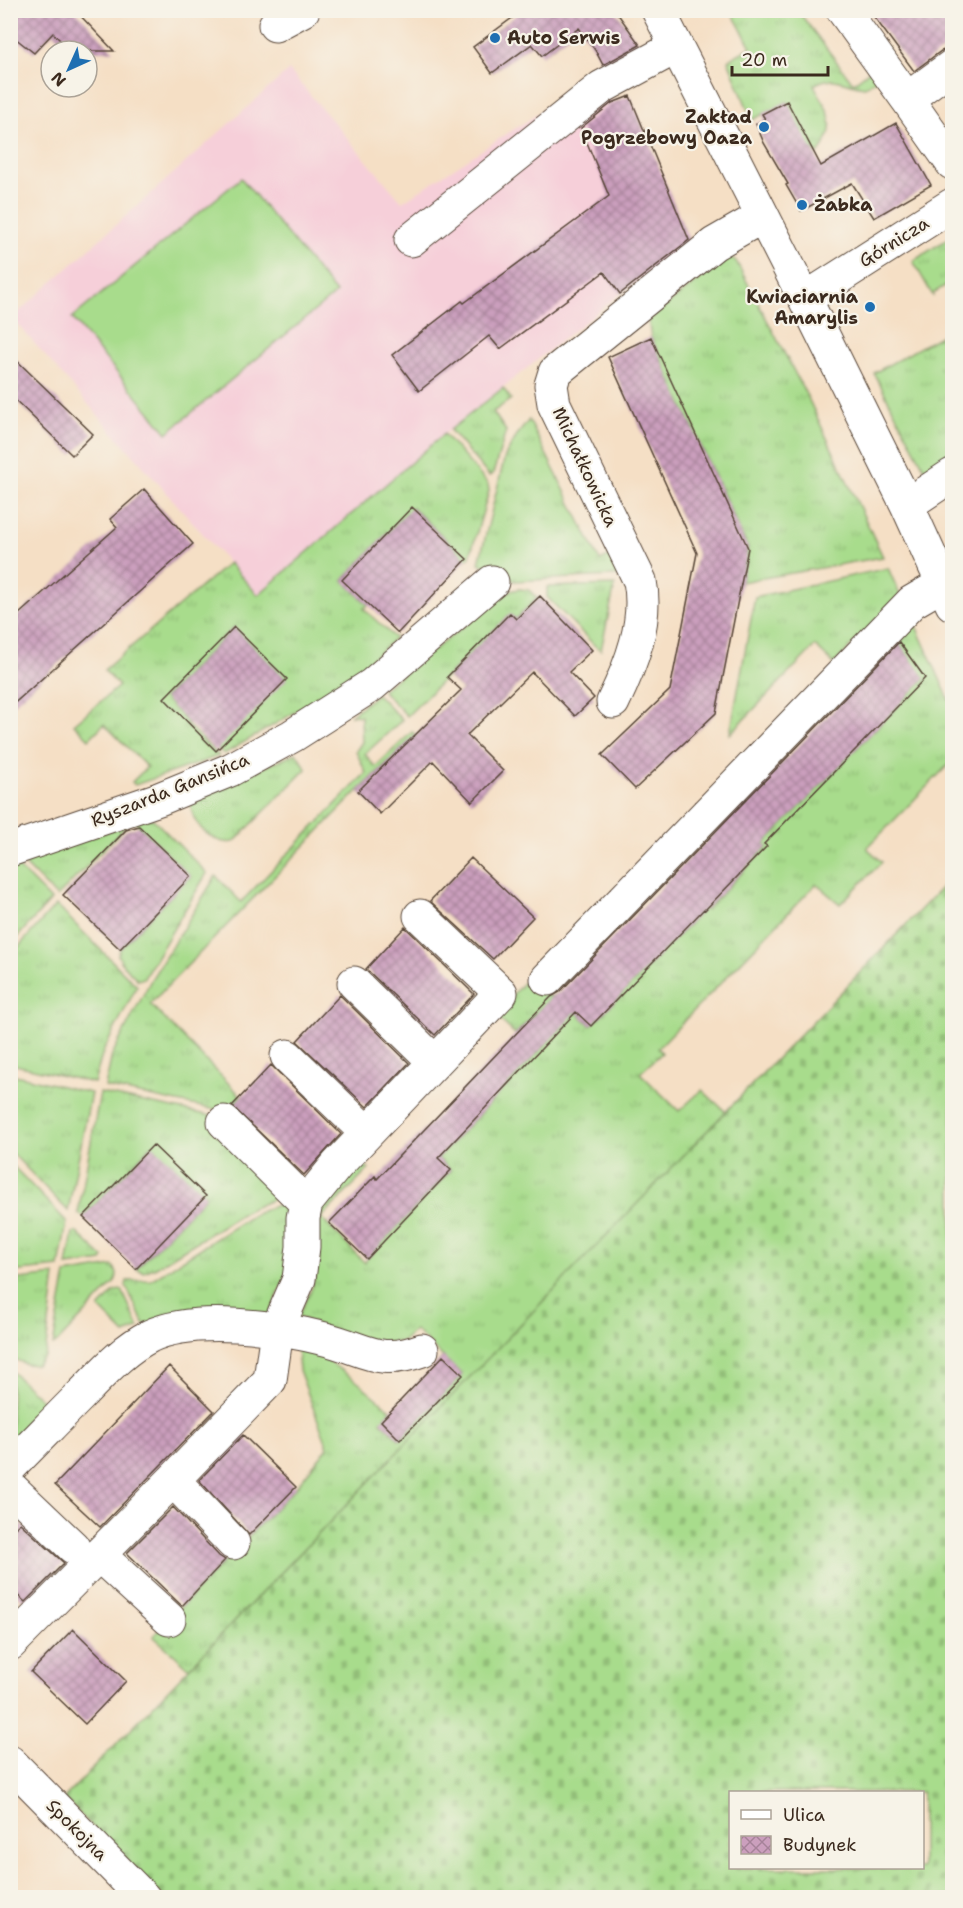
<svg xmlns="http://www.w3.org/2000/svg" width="963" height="1908" font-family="'Shantell Sans',sans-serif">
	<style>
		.built { fill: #f6cfd9 }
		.grass { fill: url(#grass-tufts); stroke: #728355; stroke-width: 1.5 }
		.cemetery { fill: url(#cemetery-stones); stroke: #728355; stroke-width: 1.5; fill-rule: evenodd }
		.garden { fill: #a8dc8c; stroke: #728355; stroke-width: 1.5 }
		.building { fill: url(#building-cross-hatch) }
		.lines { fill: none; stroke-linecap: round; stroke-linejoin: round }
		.minor-casing { stroke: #574537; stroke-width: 35 }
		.minor { stroke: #fff; stroke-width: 33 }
		.poi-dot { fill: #1f6fb2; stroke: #f7f3e8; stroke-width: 2 }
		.labels { text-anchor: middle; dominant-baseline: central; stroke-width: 4.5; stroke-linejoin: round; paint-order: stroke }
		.poi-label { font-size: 18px; font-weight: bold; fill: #3b2a1e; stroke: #f7f3e8; text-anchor: start }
		.street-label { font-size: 18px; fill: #3b2a1e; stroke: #f7f3e8 }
	</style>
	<defs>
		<pattern id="grass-tufts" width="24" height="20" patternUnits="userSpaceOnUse" patternTransform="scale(1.5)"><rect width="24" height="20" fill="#a8dc8c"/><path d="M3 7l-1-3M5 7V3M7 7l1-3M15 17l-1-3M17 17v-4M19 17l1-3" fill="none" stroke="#92bd78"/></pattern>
		<pattern id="cemetery-stones" width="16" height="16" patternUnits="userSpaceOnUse" patternTransform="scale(1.5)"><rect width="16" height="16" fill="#a8dc8c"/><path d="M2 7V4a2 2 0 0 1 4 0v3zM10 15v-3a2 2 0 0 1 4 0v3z" fill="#92bd78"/></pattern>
		<pattern id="building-cross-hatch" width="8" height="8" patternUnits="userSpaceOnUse" patternTransform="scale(1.5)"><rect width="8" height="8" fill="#cb9fbd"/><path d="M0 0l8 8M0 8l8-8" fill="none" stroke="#a68299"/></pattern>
	</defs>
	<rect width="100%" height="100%" fill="#f7f3e8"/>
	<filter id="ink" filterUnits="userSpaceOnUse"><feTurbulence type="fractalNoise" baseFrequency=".0167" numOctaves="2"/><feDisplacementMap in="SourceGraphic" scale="12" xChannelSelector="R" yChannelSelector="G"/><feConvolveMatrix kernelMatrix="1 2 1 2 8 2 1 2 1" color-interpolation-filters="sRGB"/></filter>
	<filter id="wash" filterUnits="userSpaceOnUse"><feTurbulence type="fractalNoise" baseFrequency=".008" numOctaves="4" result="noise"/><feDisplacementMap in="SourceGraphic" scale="24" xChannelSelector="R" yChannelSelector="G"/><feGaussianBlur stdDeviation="1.35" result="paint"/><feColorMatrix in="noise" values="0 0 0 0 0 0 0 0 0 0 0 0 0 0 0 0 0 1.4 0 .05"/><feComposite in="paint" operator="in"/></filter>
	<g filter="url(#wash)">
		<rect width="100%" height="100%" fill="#f5dfc5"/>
		<path class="built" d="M 289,70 L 402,202 L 596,76 L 612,102 L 630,96 L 690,242 L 620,294 L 448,431 L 257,595 L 12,318 Z"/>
		<path class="grass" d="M 731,11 L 798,11 L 853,83 L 874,67 L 881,76 L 865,87 C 845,85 833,73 814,85 C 829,112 840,127 818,154 L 809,146 L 787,102 L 752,120 L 728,60 L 751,47 Z
			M 952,236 L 952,281 L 934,293 L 933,296 L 913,261 Z
			M 729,256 L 736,261 L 808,398 L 883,557 L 741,582 L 748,548 L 651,337 L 648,320 Z
			M 949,331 L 952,337 L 952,462 L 929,477 L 874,373 Z
			M 503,388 L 511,399 L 493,412 L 506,431 L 493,474 L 489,476 L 450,430 Z
			M 529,420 L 600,561 L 619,552 L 629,575 L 514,581 L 479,563 L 505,456 L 518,434 Z
			M 444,434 L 488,484 L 489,491 L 470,556 L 467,559 L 412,507 L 343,580 L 368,605 L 364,609 L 395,638 C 346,686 283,719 224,754 L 218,749 L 234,627 L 164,698 L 188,723 L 186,724 L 219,756 L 135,785 L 132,782 L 147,767 L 104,724 L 89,739 L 74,724 L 119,686 L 104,670 L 229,563 L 258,595 Z
			M 888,568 L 900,595 L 834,664 L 815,646 L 730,734 L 755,597 Z
			M 615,585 L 601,650 L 594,645 L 547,597 L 547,587 Z
			M 519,589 L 529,590 L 537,598 L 516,619 L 510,614 L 407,716 L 382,690 L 510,591 Z
			M 915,624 L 952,706 L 952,761 L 867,848 L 882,862 L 840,904 L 816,884 L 658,1048 L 662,1053 L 640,1073 L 679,1111 L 702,1090 L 726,1112 L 189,1668 L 153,1636 L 296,1487 L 328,1447 L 299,1370 L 297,1348 L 321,1356 L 359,1383 L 391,1410 L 381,1422 L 400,1440 L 462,1375 L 415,1330 L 403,1341 L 363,1347 L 298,1316 L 312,1288 L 319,1262 L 316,1211 L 357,1158 L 369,1169 L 321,1218 L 365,1263 L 367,1259 L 451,1170 L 438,1158 L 568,1021 L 547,1002 L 515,1034 L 495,1015 L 523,983 L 537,982 L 550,997 L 557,994 L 591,1026 L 704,909 L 706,910 L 767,847 L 764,844 L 924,679 L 899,643 Z
			M 377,694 L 402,720 L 365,754 L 375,767 L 412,732 L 416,735 L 358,791 L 150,1004 L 241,1096 L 226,1112 L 105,1087 L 112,1055 L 152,978 L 216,876 L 241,902 L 366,773 L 356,751 L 362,742 L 361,716 L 351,715 Z
			M 296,753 L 304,764 L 306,769 L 234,842 C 213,846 188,822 191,800 Z
			M 140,818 L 153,819 L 207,873 L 144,978 L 138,980 L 123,965 L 118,955 L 120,949 L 190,876 L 134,821 Z
			M 128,824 L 57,897 L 21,861 Z
			M 14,863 L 51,900 L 11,944 L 10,864 Z
			M 56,905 L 137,986 L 103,1052 L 94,1083 L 11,1064 L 11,955 Z
			M 11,1074 L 91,1093 L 68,1211 L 11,1152 Z
			M 100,1093 L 212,1116 L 285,1194 L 246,1211 L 156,1267 L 144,1272 L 136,1269 L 206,1196 L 152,1145 L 83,1217 L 78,1213 Z
			M 10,1163 L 67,1222 L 59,1267 L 11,1272 Z
			M 289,1200 L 294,1256 L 270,1314 L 144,1324 L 126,1286 L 127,1281 L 151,1280 L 253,1215 Z
			M 76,1232 L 104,1258 L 102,1261 L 67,1266 L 73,1233 Z
			M 113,1266 C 118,1273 118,1276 114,1283 L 56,1344 L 53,1345 L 66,1274 Z
			M 55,1275 L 45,1356 L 36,1365 L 26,1364 L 11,1358 L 11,1280 Z
			M 122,1290 L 139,1328 L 125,1334 L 99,1308 L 115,1291 Z
			M 11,1371 L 47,1405 L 11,1441 Z"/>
		<path class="cemetery" d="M 952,877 L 952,1897 L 163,1897 L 64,1798 ZM 730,1792 L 922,1792 L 922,1868 L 730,1868 Z"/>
		<path class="garden" d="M 241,178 L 336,293 L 167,433 L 72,318 Z"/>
		<g id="blocks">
			<path class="building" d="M 18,10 L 75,10 L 114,51 L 71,51 L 53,33 L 34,53 L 10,34 L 10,19 Z
				M 523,10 L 615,10 L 640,45 L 603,65 L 595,50 L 579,28 L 542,56 L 532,44 L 492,73 L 473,47 Z
				M 869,10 L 941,10 L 952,26 L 952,48 L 941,51 L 914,71 Z
				M 630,96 L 689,240 L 620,294 L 604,272 L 500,349 L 489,336 L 419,391 L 392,355 L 462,301 L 464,303 L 609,196 L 581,128 L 612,103 Z
				M 787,101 L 821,166 L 896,123 L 931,185 L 874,218 L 852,183 L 801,211 L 786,185 L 788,184 L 764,143 L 756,124 L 765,119 L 762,114 Z
				M 651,337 L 748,548 L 716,713 L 635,789 L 602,755 L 670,690 L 697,553 L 608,357 Z
				M 10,354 L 93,434 L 72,455 L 10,395 Z
				M 144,489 L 193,544 L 10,707 L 10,622 L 117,527 L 110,519 Z
				M 412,507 L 467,559 L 398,633 L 342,580 Z
				M 540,596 L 592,650 L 569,672 L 594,698 L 575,716 L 532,672 L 467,735 L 503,771 L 472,802 L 433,761 L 380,814 L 358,791 L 461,690 L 447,677 L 510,613 L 516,619 Z
				M 234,627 L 287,679 L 216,751 L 164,698 Z
				M 899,642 L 925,678 L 764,844 L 767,846 L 705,910 L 704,909 L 591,1026 L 576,1012 L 438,1158 L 451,1170 L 367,1259 L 329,1223 L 375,1176 L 377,1179 L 551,997 L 560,992 Z
				M 139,826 L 191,876 L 120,949 L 63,895 L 126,830 Z
				M 471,858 L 533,917 L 493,959 L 430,901 Z
				M 405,927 L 474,994 L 435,1035 L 366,969 Z
				M 340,995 L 409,1063 L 367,1107 L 297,1041 Z
				M 271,1065 L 341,1134 L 304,1175 L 232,1106 Z
				M 153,1145 L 206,1196 L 136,1269 L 83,1217 Z
				M 443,1356 L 463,1375 L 400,1440 L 381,1421 Z
				M 169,1366 L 214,1411 L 100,1527 L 55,1485 Z
				M 243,1435 L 296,1487 L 249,1535 L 199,1480 Z
				M 173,1507 L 219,1556 L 225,1560 L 182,1606 L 127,1553 Z
				M 20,1523 L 64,1563 L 25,1602 L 10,1588 L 10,1533 Z
				M 73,1629 L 126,1681 L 85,1724 L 31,1672 Z"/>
		</g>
	</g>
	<g filter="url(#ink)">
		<use href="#blocks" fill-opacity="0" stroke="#574537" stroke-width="1.5"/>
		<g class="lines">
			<defs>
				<path id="minor" d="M 658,10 L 805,299 L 907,505 L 952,604
					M 843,10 L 907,99
					M 275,25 L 303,10
					M 952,66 L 907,99 L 952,163
					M 411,240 L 602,87 L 676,47
					M 805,299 L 952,205
					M 907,505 L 952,475
					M 613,702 C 631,665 648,622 640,581 L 554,404 L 551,385 L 555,372 L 714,244 L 761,217
					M 10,850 L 159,799 L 230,770 L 292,736 L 372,685 L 492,582
					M 547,979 L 912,602 L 943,584
					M 354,983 L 435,1062
					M 287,1056 L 367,1133
					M 224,1122 L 306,1203
					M 10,1467 C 34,1443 57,1419 81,1395 C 102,1374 122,1350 150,1336 C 195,1315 278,1327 325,1339 C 366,1349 378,1366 422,1350
					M 173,1480 L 233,1543
					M 10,1487 L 73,1547
					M 99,1555 L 169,1619
					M 10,1644 L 173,1480 L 270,1380 L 277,1330 L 299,1279 L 303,1247 L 303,1218 L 306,1203 L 337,1165 L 501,993 L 420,916
					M 10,1762 L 144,1898"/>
			</defs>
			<use href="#minor" class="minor-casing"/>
			<use href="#minor" class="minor"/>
		</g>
	</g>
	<g class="poi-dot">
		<circle cx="495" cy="38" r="6"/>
		<circle cx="764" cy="127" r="6"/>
		<circle cx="802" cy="205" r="6"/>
		<circle cx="870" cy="307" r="6"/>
	</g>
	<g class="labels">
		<g class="poi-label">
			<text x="507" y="38">Auto Serwis</text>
			<text x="752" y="117" text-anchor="end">Zakład<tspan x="752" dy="21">Pogrzebowy Oaza</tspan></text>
			<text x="814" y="205">Żabka</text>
			<text x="858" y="297" text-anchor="end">Kwiaciarnia<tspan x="858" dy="21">Amarylis</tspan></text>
		</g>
		<g class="street-label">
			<text transform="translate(894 242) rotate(-32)">Górnicza</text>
			<text transform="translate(585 467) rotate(65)">Michałkowicka</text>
			<text transform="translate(170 790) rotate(-22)">Ryszarda Gansińca</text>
			<text transform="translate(77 1830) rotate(45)">Spokojna</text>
		</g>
	</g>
	<rect width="963" height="1908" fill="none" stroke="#f7f3e8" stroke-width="36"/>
	<rect x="729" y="1791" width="195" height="78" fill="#f7f3e8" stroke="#aca397" stroke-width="1.5"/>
	<rect x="741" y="1810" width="30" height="9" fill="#ffffff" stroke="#aca397" stroke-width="1.5"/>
	<text x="783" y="1821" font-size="18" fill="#3b2a1e">Ulica</text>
	<rect x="741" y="1836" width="30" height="18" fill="url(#building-cross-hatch)" stroke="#aca397" stroke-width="1.5"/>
	<text x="783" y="1851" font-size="18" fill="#3b2a1e">Budynek</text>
	<g transform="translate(69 69) rotate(225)"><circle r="28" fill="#f7f3e8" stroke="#aca397" stroke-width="1.5"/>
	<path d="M0-4.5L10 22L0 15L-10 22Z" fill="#1f6fb2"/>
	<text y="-9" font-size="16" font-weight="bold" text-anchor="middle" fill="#3b2a1e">N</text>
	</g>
	<path d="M732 66v9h96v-9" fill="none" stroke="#3b2a1e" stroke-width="3"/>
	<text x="741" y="66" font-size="18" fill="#3b2a1e" stroke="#f7f3e8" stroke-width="4.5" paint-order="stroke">20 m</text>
</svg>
